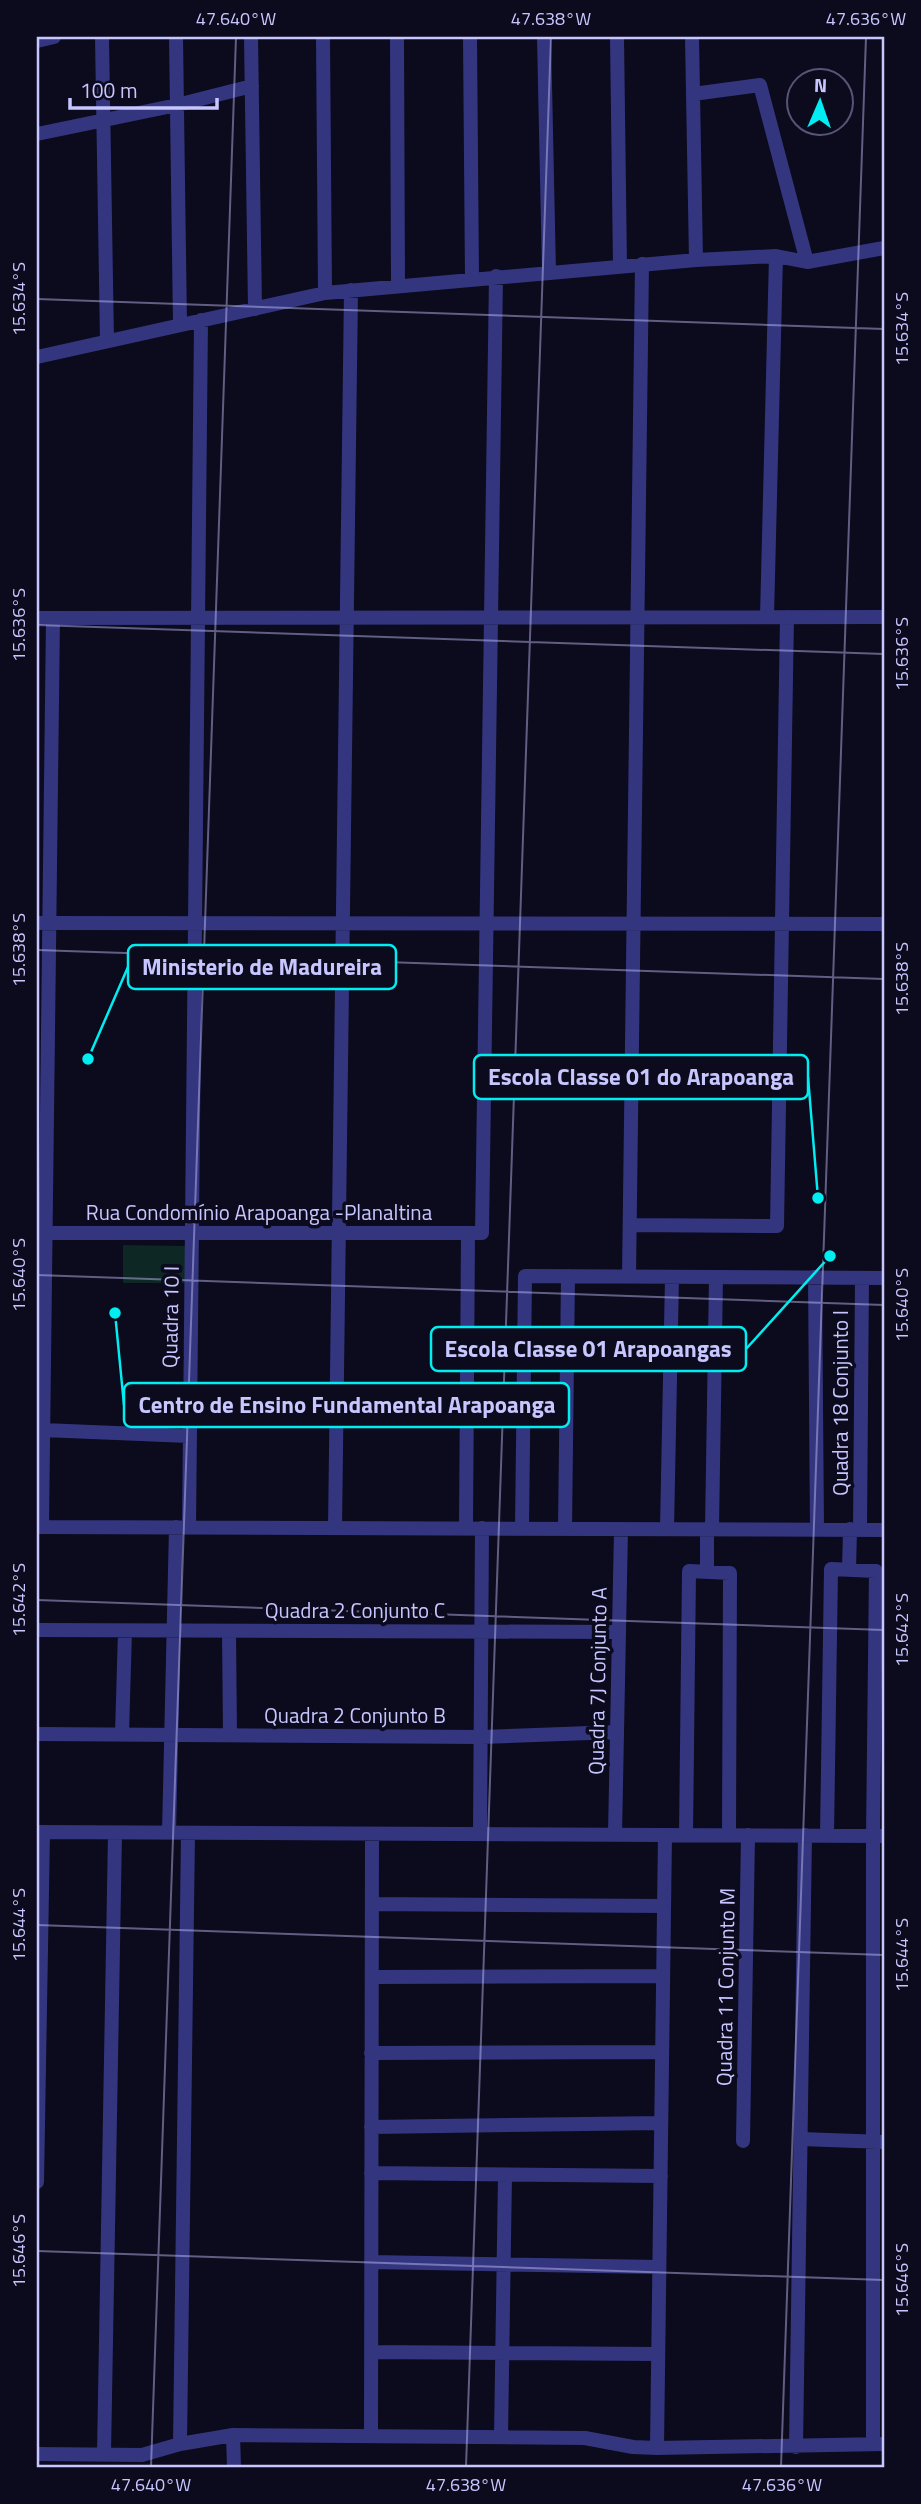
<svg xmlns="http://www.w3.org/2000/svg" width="921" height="2504" font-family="'Titillium Web',sans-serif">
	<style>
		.pitch { fill: #0d2724 }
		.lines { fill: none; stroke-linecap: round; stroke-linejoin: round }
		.minor { stroke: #33367e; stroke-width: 14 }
		.ticks { fill: none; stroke: #c8c6ff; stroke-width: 2; stroke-opacity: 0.45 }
		.labels { text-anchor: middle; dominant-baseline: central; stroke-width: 7; stroke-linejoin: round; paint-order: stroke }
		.street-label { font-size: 21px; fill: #c8c6ff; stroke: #0c0a1d }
		.leader { fill: none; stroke: #00edf1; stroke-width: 2.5 }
		.callout-dot { fill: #00edf1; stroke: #0c0a1d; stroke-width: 2.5 }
		.callout { fill: #0c0a1d; stroke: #00edf1; stroke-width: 2.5 }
		.callout-label { font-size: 23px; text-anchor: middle; font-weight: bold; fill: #c8c6ff }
		.neatline { fill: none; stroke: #c8c6ff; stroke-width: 2.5 }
		.ticks-label { font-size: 18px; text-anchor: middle; fill: #c8c6ff }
	</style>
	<rect width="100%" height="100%" fill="#0c0a1d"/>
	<path class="pitch" d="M 123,1245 L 185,1246 L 186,1283 L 123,1283 Z"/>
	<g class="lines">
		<path class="minor" d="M 102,37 L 107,341
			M 176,37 L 180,325
			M 251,37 L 255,309
			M 323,37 L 325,293
			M 397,37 L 398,285
			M 470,37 L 472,279
			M 544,37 L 549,272
			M 617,37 L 620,266
			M 692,37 L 696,260
			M 37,41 L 54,37
			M 693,94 L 760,85 L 807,262
			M 37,134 L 177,105 L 252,86
			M 37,357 L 325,293 L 696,260 L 776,256 L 807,262 L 884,248
			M 767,617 L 776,256
			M 37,618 L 884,617
			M 37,923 L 884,924
			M 630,1225 L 777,1226 L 787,617
			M 37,1233 L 482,1233 L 496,276
			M 629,1277 L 642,264
			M 815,1277 L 817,1529
			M 43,1430 L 189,1436
			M 37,1527 L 884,1530
			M 42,1527 L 53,618
			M 189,1527 L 201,320
			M 335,1528 L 351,290
			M 466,1528 L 468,1233
			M 522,1528 L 525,1276 L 884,1278
			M 565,1529 L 568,1276
			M 667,1529 L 672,1277
			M 712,1529 L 716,1277
			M 860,1529 L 862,1278
			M 849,1570 L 850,1529
			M 707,1572 L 707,1529
			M 37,1630 L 619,1632
			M 229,1631 L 230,1735
			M 37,1734 L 481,1737 L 617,1732
			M 122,1734 L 125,1631
			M 37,1832 L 884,1836
			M 169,1833 L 176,1527
			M 480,1834 L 482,1528
			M 615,1835 L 621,1529
			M 686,1835 L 689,1571 L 730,1573 L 729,1835
			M 827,1835 L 831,1569 L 876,1571 L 873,1836 L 873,2444
			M 372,1904 L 664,1906
			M 372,1977 L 663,1976
			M 371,2053 L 662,2052
			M 371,2127 L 661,2123
			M 801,2139 L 884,2142
			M 743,2141 L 748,1835
			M 371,2173 L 661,2176
			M 37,2182 L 43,1832
			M 371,2262 L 659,2267
			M 371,2352 L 658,2354
			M 233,2435 L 234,2467
			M 371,2436 L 372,1834
			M 501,2437 L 505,2175
			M 180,2444 L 188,1833
			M 796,2447 L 805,1835
			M 657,2448 L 665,1835
			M 37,2454 L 142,2455 L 180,2444 L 233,2435 L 585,2438 L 633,2447 L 657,2448 L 884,2444
			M 104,2454 L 115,1833"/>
	</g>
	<path class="ticks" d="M 37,299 L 884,329M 37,625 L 884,654M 37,950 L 884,979M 37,1275 L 884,1305M 37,1600 L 884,1630M 37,1925 L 884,1955M 37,2251 L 884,2280M 151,2467 L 236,37M 466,2467 L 551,37M 781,2467 L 866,37"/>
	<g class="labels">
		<g class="street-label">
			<text x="259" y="1212">Rua Condomínio Arapoanga -Planaltina</text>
			<text transform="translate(170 1317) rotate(-89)">Quadra 10 I</text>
			<text transform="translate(840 1403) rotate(-90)">Quadra 18 Conjunto I</text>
			<text x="355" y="1610">Quadra 2 Conjunto C</text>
			<text transform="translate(597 1681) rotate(-89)">Quadra 7J Conjunto A</text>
			<text x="355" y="1715">Quadra 2 Conjunto B</text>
			<text transform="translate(725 1987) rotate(-89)">Quadra 11 Conjunto M</text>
		</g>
	</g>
	<path class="leader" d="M88 1059L128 967M818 1198L808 1077M830 1256L746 1349M115 1313L124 1405"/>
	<g class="callout-dot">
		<circle cx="88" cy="1059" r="7"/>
		<circle cx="818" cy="1198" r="7"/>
		<circle cx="830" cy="1256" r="7"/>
		<circle cx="115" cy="1313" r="7"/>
	</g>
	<g class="callout">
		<rect x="128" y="945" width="268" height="44" rx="7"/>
		<rect x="474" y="1055" width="334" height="44" rx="7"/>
		<rect x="431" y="1327" width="315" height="44" rx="7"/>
		<rect x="124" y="1383" width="445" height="44" rx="7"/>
	</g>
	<g class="callout-label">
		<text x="262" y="975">Ministerio de Madureira</text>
		<text x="641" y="1085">Escola Classe 01 do Arapoanga</text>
		<text x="588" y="1357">Escola Classe 01 Arapoangas</text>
		<text x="347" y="1413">Centro de Ensino Fundamental Arapoanga</text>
	</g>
	<rect width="921" height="2504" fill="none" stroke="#0c0a1d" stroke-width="77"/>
	<g transform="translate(820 102) rotate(2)"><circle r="33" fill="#0c0a1d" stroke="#575577" stroke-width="2"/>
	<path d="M0-5L12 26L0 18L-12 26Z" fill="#00edf1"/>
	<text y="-10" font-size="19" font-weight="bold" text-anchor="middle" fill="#c8c6ff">N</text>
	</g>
	<path d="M70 98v10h147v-10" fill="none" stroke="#c8c6ff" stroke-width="3.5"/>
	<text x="80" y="98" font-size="21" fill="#c8c6ff" stroke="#0c0a1d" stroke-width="5" paint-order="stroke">100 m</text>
	<rect x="38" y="38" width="845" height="2428" class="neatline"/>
	<g class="ticks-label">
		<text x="236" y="25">47.640°W</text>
		<text x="551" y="25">47.638°W</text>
		<text x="866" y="25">47.636°W</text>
		<text transform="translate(19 299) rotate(-90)" y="6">15.634°S</text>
		<text transform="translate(902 329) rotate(-90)" y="6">15.634°S</text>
		<text transform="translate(19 625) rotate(-90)" y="6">15.636°S</text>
		<text transform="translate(902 654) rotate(-90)" y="6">15.636°S</text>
		<text transform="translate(19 950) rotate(-90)" y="6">15.638°S</text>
		<text transform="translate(902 979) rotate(-90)" y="6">15.638°S</text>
		<text transform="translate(19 1275) rotate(-90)" y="6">15.640°S</text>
		<text transform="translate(902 1305) rotate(-90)" y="6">15.640°S</text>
		<text transform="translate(19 1600) rotate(-90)" y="6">15.642°S</text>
		<text transform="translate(902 1630) rotate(-90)" y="6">15.642°S</text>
		<text transform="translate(19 1925) rotate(-90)" y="6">15.644°S</text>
		<text transform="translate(902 1955) rotate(-90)" y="6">15.644°S</text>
		<text transform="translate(19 2251) rotate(-90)" y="6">15.646°S</text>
		<text transform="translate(902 2280) rotate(-90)" y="6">15.646°S</text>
		<text x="151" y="2491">47.640°W</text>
		<text x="466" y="2491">47.638°W</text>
		<text x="782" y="2491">47.636°W</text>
	</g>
</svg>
